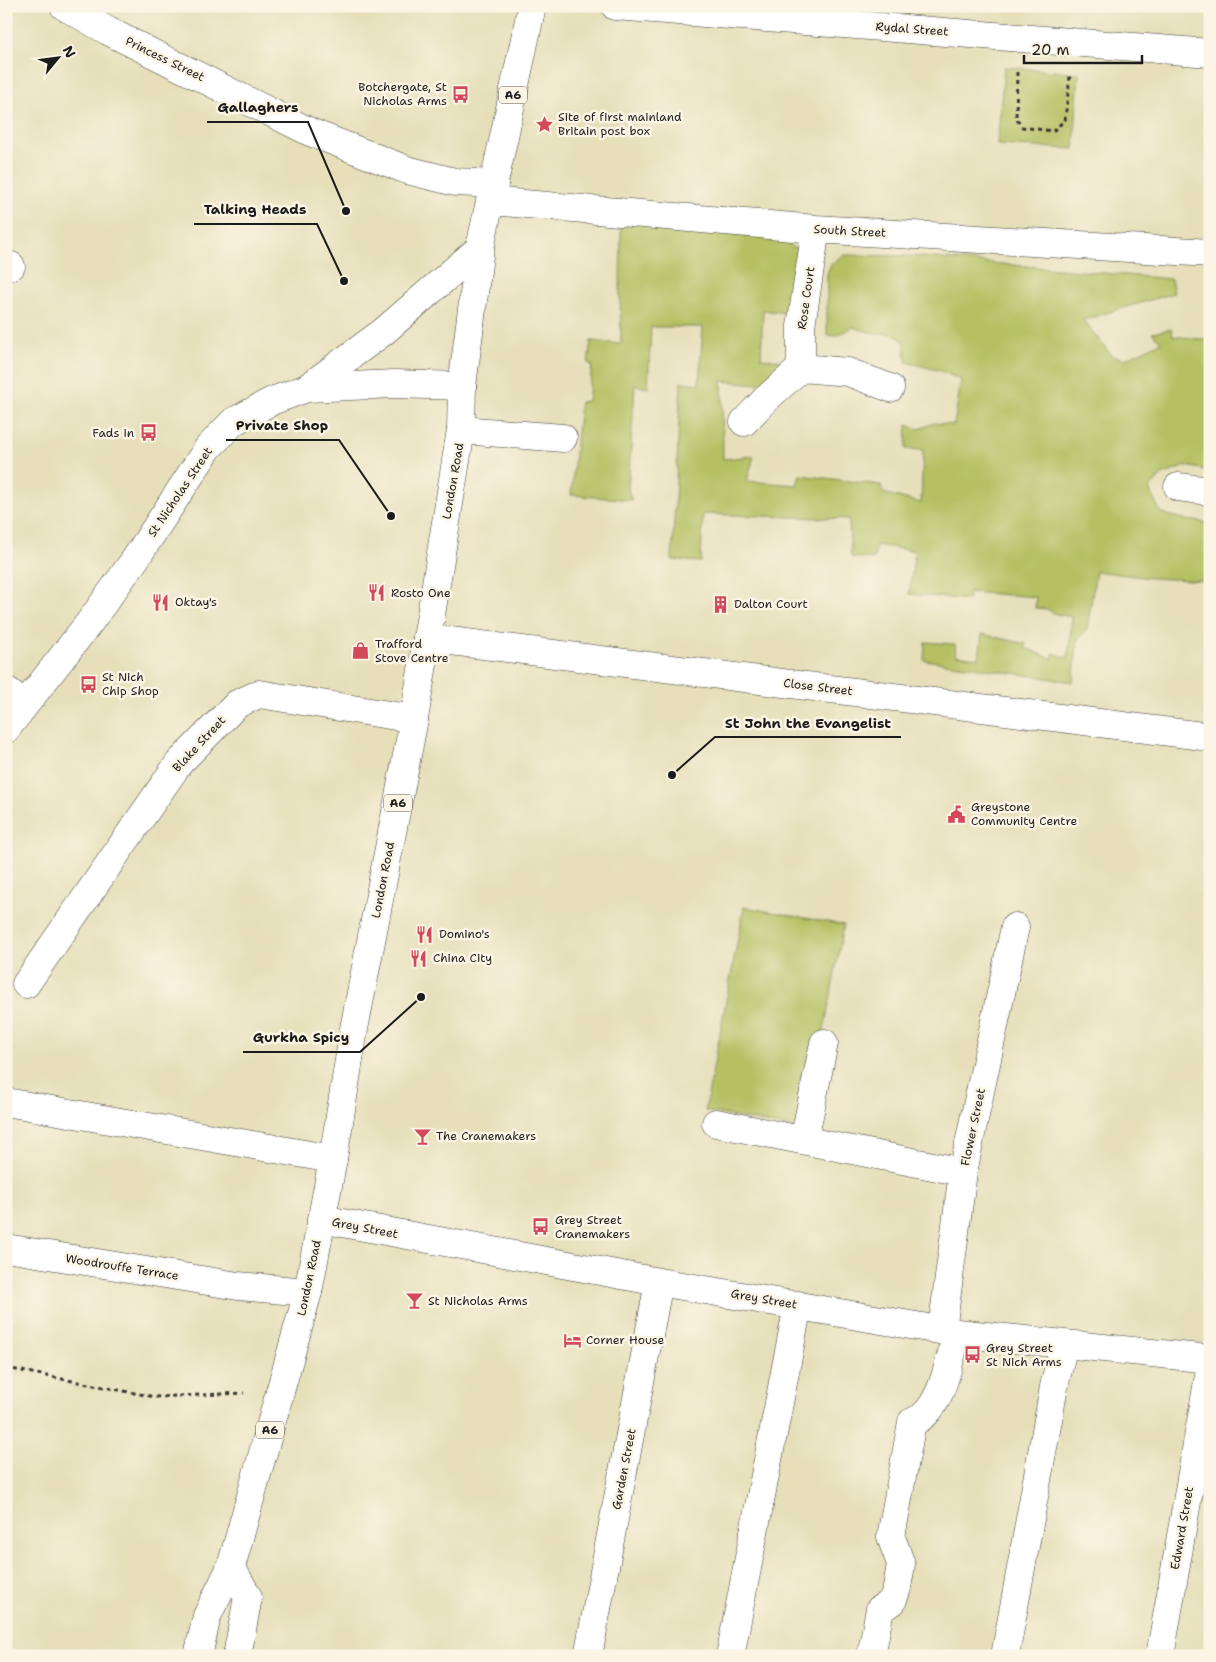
<svg xmlns="http://www.w3.org/2000/svg" width="1216" height="1662" font-family="'Shantell Sans',sans-serif">
	<style>
		.green { fill: #b4c062; stroke: #686e3f }
		.lines { fill: none; stroke-linecap: round; stroke-linejoin: round }
		.minor-casing { stroke: #3a3934; stroke-width: 29 }
		.major-casing { stroke: #3a3934; stroke-width: 29 }
		.path { stroke: #3a3934; stroke-width: 3; stroke-dasharray: 4 4; stroke-linecap: butt }
		.minor { stroke: #fff; stroke-width: 28 }
		.major { stroke: #fff; stroke-width: 28 }
		.labels { text-anchor: middle; dominant-baseline: central; stroke-width: 5; stroke-linejoin: round; paint-order: stroke }
		.shield { fill: #fcf5e5; stroke: #5f5d58; stroke-width: 1 }
		.shield-label { font-size: 11px; font-weight: bold; fill: #1c1c1c }
		.street-label { font-size: 12px; fill: #1c1c1c; stroke: #fcf5e5 }
		.poi-label { font-size: 12px; fill: #1c1c1c; stroke: #fcf5e5; text-anchor: start }
		.leader { fill: none; stroke: #1c1c1c; stroke-width: 2 }
		.callout-dot { fill: #1c1c1c; stroke: #fcf5e5; stroke-width: 2 }
		.callout-label { font-size: 14px; text-anchor: middle; font-weight: bold; fill: #1c1c1c; stroke: #fcf5e5; stroke-width: 5; stroke-linejoin: round; paint-order: stroke }
	</style>
	<rect width="100%" height="100%" fill="#fcf5e5"/>
	<filter id="ink" filterUnits="userSpaceOnUse"><feTurbulence type="fractalNoise" baseFrequency=".02" numOctaves="2"/><feDisplacementMap in="SourceGraphic" scale="10" xChannelSelector="R" yChannelSelector="G"/><feConvolveMatrix kernelMatrix="1 2 1 2 8 2 1 2 1" color-interpolation-filters="sRGB"/></filter>
	<filter id="wash" filterUnits="userSpaceOnUse"><feTurbulence type="fractalNoise" baseFrequency=".0096" numOctaves="4" result="noise"/><feDisplacementMap in="SourceGraphic" scale="20" xChannelSelector="R" yChannelSelector="G"/><feGaussianBlur stdDeviation="1.12" result="paint"/><feColorMatrix in="noise" values="0 0 0 0 0 0 0 0 0 0 0 0 0 0 0 0 0 1.4 0 .05"/><feComposite in="paint" operator="in"/></filter>
	<g filter="url(#wash)">
		<rect width="100%" height="100%" fill="#e6dfba"/>
		<path class="green" d="M 1004,67 L 1079,73 L 1074,149 L 997,145 Z
			M 627,220 L 780,239 L 796,249 L 803,258 L 807,316 L 763,310 L 761,358 L 788,361 L 773,385 L 722,381 L 723,459 L 754,456 L 747,481 L 797,485 L 800,475 L 881,485 L 883,493 L 921,503 L 923,450 L 906,449 L 907,425 L 919,429 L 934,423 L 954,425 L 961,380 L 941,371 L 906,362 L 905,343 L 896,335 L 869,332 L 853,327 L 836,336 L 827,335 L 827,274 L 831,264 L 843,255 L 911,256 L 1171,279 L 1174,293 L 1083,320 L 1112,356 L 1125,359 L 1161,342 L 1152,333 L 1171,329 L 1173,336 L 1210,340 L 1210,471 L 1186,466 L 1162,475 L 1149,489 L 1161,513 L 1186,520 L 1210,523 L 1210,581 L 1150,578 L 1096,571 L 1087,630 L 1078,639 L 1073,682 L 924,660 L 925,642 L 955,644 L 956,655 L 979,658 L 982,634 L 1026,644 L 1025,648 L 1053,659 L 1053,653 L 1068,658 L 1072,617 L 1055,614 L 1047,609 L 1035,608 L 1036,597 L 969,592 L 968,600 L 909,594 L 915,551 L 876,545 L 874,559 L 851,557 L 849,519 L 703,514 L 701,562 L 672,560 L 681,382 L 699,384 L 703,327 L 651,327 L 648,388 L 635,385 L 628,490 L 632,500 L 571,495 L 580,402 L 588,401 L 592,365 L 588,363 L 591,341 L 621,344 L 620,293 L 621,227 Z
			M 744,907 L 844,925 L 805,1131 L 705,1111 Z"/>
	</g>
	<g filter="url(#ink)">
		<g class="lines">
			<defs>
				<path id="minor" d="M 64,6 L 108,31 L 310,132 L 407,170 L 455,182 L 494,184
					M 615,6 L 1210,53
					M 491,201 L 816,229 L 1210,253
					M 6,264 L 11,266
					M 801,368 L 801,326 L 816,229
					M 307,388 L 383,332 L 480,248
					M 744,422 L 766,399 L 801,368 L 848,372 L 890,388
					M 461,430 L 563,438
					M 1178,487 L 1210,491
					M 427,638 L 1210,737
					M 6,690 L 25,704
					M 6,729 L 89,623 L 136,558 L 208,448 L 233,422 L 272,401 L 307,388 L 394,384 L 462,386
					M 26,984 L 179,763 L 237,704 L 259,694 L 414,719
					M 6,1102 L 333,1159
					M 716,1123 L 963,1172
					M 804,1140 L 824,1043
					M 321,1219 L 659,1282 L 957,1333 L 1210,1359
					M 6,1248 L 238,1286 L 308,1292
					M 942,1330 L 963,1172 L 1015,927
					M 588,1656 L 659,1282
					M 730,1656 L 798,1305
					M 871,1656 L 880,1609 L 892,1602 L 897,1588 L 901,1564 L 891,1537 L 912,1422 C 942,1413 949,1359 957,1333
					M 1005,1656 L 1054,1387 L 1064,1344
					M 1160,1656 L 1210,1370"/>
				<path id="major" d="M 231,1567 L 248,1597 L 237,1656
					M 198,1656 L 207,1616 L 231,1567 L 308,1292 L 333,1159 L 354,1029 L 414,719 L 461,430 L 462,386 L 480,248 L 532,6"/>
			</defs>
			<use href="#minor" class="minor-casing"/>
			<use href="#major" class="major-casing"/>
			<path class="path" d="M 1017,72 L 1016,118 L 1022,127 L 1053,131 L 1065,120 L 1070,76
				M 6,1368 L 155,1397 L 244,1393"/>
			<use href="#minor" class="minor"/>
			<use href="#major" class="major"/>
		</g>
	</g>
	<defs>
		<symbol id="bus-bare" viewBox="-9 -9 18 18"><path d="M-5-6H5V4H4V6H2V4H-2V6H-4V4H-5ZM-3.5-4V0h7V-4ZM-3.5 1.2v1.5H-2V1.2ZM2 1.2v1.5H3.5V1.2Z" fill="#d1495b" stroke="#fcf5e5" stroke-width="2.5" paint-order="stroke"/></symbol>
		<symbol id="sight-bare" viewBox="-9 -9 18 18"><path d="M0-6L1.8-2.2L6-1.7L2.9 1.2L3.7 5.4L0 3.3L-3.7 5.4L-2.9 1.2L-6-1.7L-1.8-2.2Z" fill="#d1495b" stroke="#fcf5e5" stroke-width="2.5" paint-order="stroke"/></symbol>
		<symbol id="restaurant-bare" viewBox="-9 -9 18 18"><path d="M-5-6h1v4h1v-4h1v4h1v-4h1v5L-1.5 .5V6h-2V.5L-5-1ZM5-6V6H3V1.5H1.5Q1.5-4 5-6Z" fill="#d1495b" stroke="#fcf5e5" stroke-width="2.5" paint-order="stroke"/></symbol>
		<symbol id="building-bare" viewBox="-9 -9 18 18"><path d="M-4-6H4V6H1V3H-1V6H-4ZM-2.5-4.3h1.7v1.8h-1.7ZM.8-4.3h1.7v1.8H.8ZM-2.5-1h1.7V.8h-1.7ZM.8-1h1.7V.8H.8Z" fill="#d1495b" stroke="#fcf5e5" stroke-width="2.5" paint-order="stroke"/></symbol>
		<symbol id="shop-bare" viewBox="-9 -9 18 18"><path d="M-5-2.5h2.3a2.7 3.5 0 0 1 5.4 0H5L5.5 6h-11ZM-1.5-2.5h3a1.5 2.3 0 0 0-3 0Z" fill="#d1495b" stroke="#fcf5e5" stroke-width="2.5" paint-order="stroke"/></symbol>
		<symbol id="civic-bare" viewBox="-9 -9 18 18"><path d="M-.6-6.5H3V-4.5H.6V-3L4-1V1h2V6H-6V1h2V-1L-.6-3ZM-1.2 2.5V6h2.4V2.5Z" fill="#d1495b" stroke="#fcf5e5" stroke-width="2.5" paint-order="stroke"/></symbol>
		<symbol id="bar-bare" viewBox="-9 -9 18 18"><path d="M-6-5H6L.8 .8V4.5H3.5V6h-7V4.5H-.8V.8Z" fill="#d1495b" stroke="#fcf5e5" stroke-width="2.5" paint-order="stroke"/></symbol>
		<symbol id="hotel-bare" viewBox="-9 -9 18 18"><path d="M-6-4.5h1.5V1H6V5H4.5V3h-9V5H-6ZM-4 0a1.8 1.8 0 1 1 3.6 0ZM.5 0V-2.5h3Q6-2.5 6 0Z" fill="#d1495b" stroke="#fcf5e5" stroke-width="2.5" paint-order="stroke"/></symbol>
	</defs>
	<g fill-rule="evenodd">
		<use href="#bus-bare" x="448" y="82" width="25" height="25"/>
		<use href="#sight-bare" x="532" y="112" width="25" height="25"/>
		<use href="#bus-bare" x="136" y="420" width="25" height="25"/>
		<use href="#restaurant-bare" x="364" y="580" width="25" height="25"/>
		<use href="#restaurant-bare" x="148" y="590" width="25" height="25"/>
		<use href="#building-bare" x="708" y="592" width="25" height="25"/>
		<use href="#shop-bare" x="348" y="638" width="25" height="25"/>
		<use href="#bus-bare" x="76" y="672" width="25" height="25"/>
		<use href="#civic-bare" x="944" y="802" width="25" height="25"/>
		<use href="#restaurant-bare" x="412" y="922" width="25" height="25"/>
		<use href="#restaurant-bare" x="406" y="946" width="25" height="25"/>
		<use href="#bar-bare" x="410" y="1124" width="25" height="25"/>
		<use href="#bus-bare" x="528" y="1214" width="25" height="25"/>
		<use href="#bar-bare" x="402" y="1288" width="25" height="25"/>
		<use href="#hotel-bare" x="560" y="1328" width="25" height="25"/>
		<use href="#bus-bare" x="960" y="1342" width="25" height="25"/>
	</g>
	<g class="labels">
		<g class="shield">
			<rect x="499" y="86.5" width="28" height="17" rx="4"/>
			<rect x="384" y="794.5" width="28" height="17" rx="4"/>
			<rect x="256" y="1421.5" width="28" height="17" rx="4"/>
		</g>
		<g class="shield-label">
			<text x="513" y="95">A6</text>
			<text x="398" y="803">A6</text>
			<text x="270" y="1430">A6</text>
		</g>
		<g class="street-label">
			<text transform="translate(912 29) rotate(4)">Rydal Street</text>
			<text transform="translate(165 59) rotate(26)">Princess Street</text>
			<text transform="translate(850 231) rotate(3)">South Street</text>
			<text transform="translate(806 298) rotate(-82)">Rose Court</text>
			<text transform="translate(453 481) rotate(-80)">London Road</text>
			<text transform="translate(180 492) rotate(-56)">St Nicholas Street</text>
			<text transform="translate(818 687) rotate(7)">Close Street</text>
			<text transform="translate(199 744) rotate(-47)">Blake Street</text>
			<text transform="translate(383 880) rotate(-79)">London Road</text>
			<text transform="translate(973 1127) rotate(-78)">Flower Street</text>
			<text transform="translate(365 1228) rotate(11)">Grey Street</text>
			<text transform="translate(122 1267) rotate(9)">Woodrouffe Terrace</text>
			<text transform="translate(309 1278) rotate(-78)">London Road</text>
			<text transform="translate(764 1299) rotate(10)">Grey Street</text>
			<text transform="translate(624 1469) rotate(-79)">Garden Street</text>
			<text transform="translate(1182 1528) rotate(-80)">Edward Street</text>
		</g>
		<g class="poi-label">
			<text x="447" y="87" text-anchor="end">Botchergate, St<tspan x="447" dy="14">Nicholas Arms</tspan></text>
			<text x="558" y="117">Site of first mainland<tspan x="558" dy="14">Britain post box</tspan></text>
			<text x="134" y="433" text-anchor="end">Fads in</text>
			<text x="391" y="593">Rosto One</text>
			<text x="175" y="602">Oktay's</text>
			<text x="734" y="604">Dalton Court</text>
			<text x="375" y="644">Trafford<tspan x="375" dy="14">Stove Centre</tspan></text>
			<text x="102" y="677">St Nich<tspan x="102" dy="14">Chip Shop</tspan></text>
			<text x="971" y="807">Greystone<tspan x="971" dy="14">Community Centre</tspan></text>
			<text x="439" y="934">Domino's</text>
			<text x="433" y="958">China City</text>
			<text x="436" y="1136">The Cranemakers</text>
			<text x="555" y="1220">Grey Street<tspan x="555" dy="14">Cranemakers</tspan></text>
			<text x="428" y="1301">St Nicholas Arms</text>
			<text x="586" y="1340">Corner House</text>
			<text x="986" y="1348">Grey Street<tspan x="986" dy="14">St Nich Arms</tspan></text>
		</g>
	</g>
	<path class="leader" d="M346 211L308 122H207M344 281L317 224H194M391 516L339 440H226M672 775L715 737H901M421 997L360 1052H243"/>
	<g class="callout-dot">
		<circle cx="346" cy="211" r="5"/>
		<circle cx="344" cy="281" r="5"/>
		<circle cx="391" cy="516" r="5"/>
		<circle cx="672" cy="775" r="5"/>
		<circle cx="421" cy="997" r="5"/>
	</g>
	<g class="callout-label">
		<text x="258" y="112">Gallaghers</text>
		<text x="255" y="214">Talking Heads</text>
		<text x="282" y="430">Private Shop</text>
		<text x="808" y="728">St John the Evangelist</text>
		<text x="301" y="1042">Gurkha Spicy</text>
	</g>
	<rect width="1216" height="1662" fill="none" stroke="#fcf5e5" stroke-width="25"/>
	<g transform="translate(58 58) rotate(61)" stroke="#fcf5e5" stroke-width="4" paint-order="stroke">
	<path d="M0-4L9 19L0 12L-9 19Z" fill="#1c1c1c"/>
	<text y="-8" font-size="14" font-weight="bold" text-anchor="middle" fill="#1c1c1c">N</text>
	</g>
	<path d="M1024 55v8h118v-8" fill="none" stroke="#1c1c1c" stroke-width="2.5"/>
	<text x="1031" y="55" font-size="15" fill="#1c1c1c" stroke="#fcf5e5" stroke-width="4" paint-order="stroke">20 m</text>
</svg>
